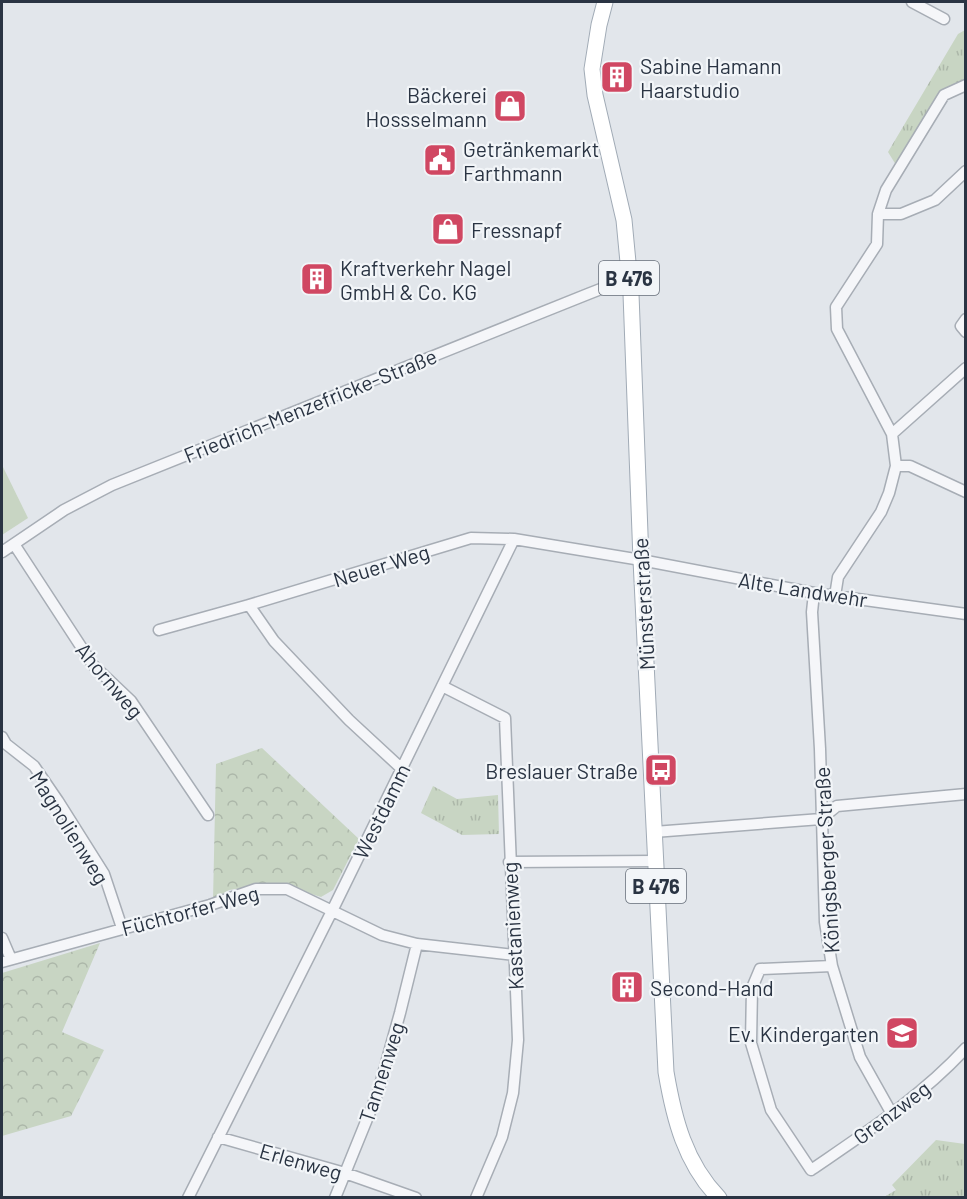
<svg xmlns="http://www.w3.org/2000/svg" width="967" height="1199" font-family="Barlow,sans-serif">
	<style>
		.grass { fill: url(#grass-tufts) }
		.forest { fill: url(#forest-crowns) }
		.garden { fill: #c8d5c3 }
		.lines { fill: none; stroke-linecap: round; stroke-linejoin: round }
		.minor-casing { stroke: #a7adb5; stroke-width: 13 }
		.primary-casing { stroke: #a1abb6; stroke-width: 17 }
		.minor { stroke: #f5f6f9; stroke-width: 10 }
		.primary { stroke: #fff; stroke-width: 15 }
		.labels { text-anchor: middle; dominant-baseline: central; stroke-width: 4.5; stroke-linejoin: round; paint-order: stroke }
		.shield { fill: #f2f5f8; stroke: #666e79; stroke-width: 1.5 }
		.shield-label { font-size: 20px; font-weight: bold; fill: #2a3443 }
		.poi-label { font-size: 21px; fill: #2a3443; stroke: #f2f5f8; text-anchor: start }
		.street-label { font-size: 21px; fill: #2a3443; stroke: #f2f5f8 }
	</style>
	<defs>
		<pattern id="grass-tufts" width="24" height="20" patternUnits="userSpaceOnUse" patternTransform="scale(1.5)"><rect width="24" height="20" fill="#c8d5c3"/><path d="M3 7l-1-3M5 7V3M7 7l1-3M15 17l-1-3M17 17v-4M19 17l1-3" fill="none" stroke="#acb7a9"/></pattern>
		<pattern id="forest-crowns" width="20" height="18" patternUnits="userSpaceOnUse" patternTransform="scale(1.5)"><rect width="20" height="18" fill="#c8d5c3"/><path d="M2 6a3 3 0 1 1 6 0M12 15a3 3 0 1 1 6 0" fill="none" stroke="#acb7a9"/></pattern>
	</defs>
	<rect width="100%" height="100%" fill="#e2e6eb"/>
	<path class="grass" d="M 965,30 L 965,82 L 942,93 L 896,165 L 888,152 L 958,34 Z
		M 433,786 L 457,799 L 498,795 L 499,834 L 462,835 L 421,813 Z
		M 936,1140 L 965,1144 L 965,1197 L 884,1197 L 896,1190 L 892,1185 Z"/>
	<path class="forest" d="M 262,748 L 359,839 L 333,890 L 321,897 L 276,883 L 229,890 L 213,900 L 216,764 Z
		M 100,943 L 62,1032 L 104,1050 L 71,1116 L 2,1136 L 2,973 Z"/>
	<path class="garden" d="M 2,465 L 28,518 L 2,535 Z"/>
	<g class="lines">
		<defs>
			<path id="minor" d="M 912,2 L 944,19
				M 878,214 L 886,190 L 944,95 L 966,85
				M 966,319 L 961,326 L 966,332
				M 892,434 L 966,368
				M 896,466 L 910,466 L 966,492
				M 14,544 L 93,665 L 131,701 L 208,815
				M 2,552 L 64,510 L 112,485 L 588,294 L 616,283 L 630,281
				M 814,593 L 812,612 L 820,749 L 825,922 L 832,966 L 860,1057 L 892,1114
				M 835,596 L 838,577 L 881,512 L 889,493 L 896,466 L 892,434 L 837,329 L 836,307 L 877,244 L 878,214 L 901,214 L 935,200 L 966,171
				M 159,630 L 249,605
				M 442,686 L 505,718 L 518,1040 L 513,1093 L 502,1137 L 476,1198
				M 2,737 L 6,744 L 34,766 L 58,801 L 104,874 L 122,928
				M 402,769 L 349,720 L 274,641 L 249,605 L 471,538 L 514,539
				M 654,832 L 821,819 L 837,806 L 966,794
				M 509,862 L 655,861
				M 2,938 L 11,959
				M 2,962 L 210,905 L 256,889 L 287,889 L 382,935 L 417,944 L 514,955
				M 832,966 L 760,969 L 752,988 L 751,1043 L 771,1110 L 811,1170 C 865,1133 921,1097 966,1048
				M 218,1137 L 345,1173 L 416,1198
				M 188,1198 L 332,911 L 514,539 L 641,560 L 814,593 L 966,614
				M 335,1198 L 378,1092 L 400,1013 L 417,944"/>
			<path id="primary" d="M 605,2 L 599,25 L 592,69 L 595,95 L 624,220 L 631,294 L 641,560 L 666,1072 C 674,1119 685,1163 719,1198"/>
		</defs>
		<use href="#minor" class="minor-casing"/>
		<use href="#primary" class="primary-casing"/>
		<use href="#minor" class="minor"/>
		<use href="#primary" class="primary"/>
	</g>
	<defs>
		<symbol id="building-square" viewBox="-11 -11 22 22"><rect x="-9" y="-9" width="18" height="18" rx="4" fill="#d04762" stroke="#f2f5f8"/><path d="M-4-6H4V6H1V3H-1V6H-4ZM-2.5-4.3h1.7v1.8h-1.7ZM.8-4.3h1.7v1.8H.8ZM-2.5-1h1.7V.8h-1.7ZM.8-1h1.7V.8H.8Z" fill="#fff"/></symbol>
		<symbol id="shop-square" viewBox="-11 -11 22 22"><rect x="-9" y="-9" width="18" height="18" rx="4" fill="#d04762" stroke="#f2f5f8"/><path d="M-5-2.5h2.3a2.7 3.5 0 0 1 5.4 0H5L5.5 6h-11ZM-1.5-2.5h3a1.5 2.3 0 0 0-3 0Z" fill="#fff"/></symbol>
		<symbol id="civic-square" viewBox="-11 -11 22 22"><rect x="-9" y="-9" width="18" height="18" rx="4" fill="#d04762" stroke="#f2f5f8"/><path d="M-.6-6.5H3V-4.5H.6V-3L4-1V1h2V6H-6V1h2V-1L-.6-3ZM-1.2 2.5V6h2.4V2.5Z" fill="#fff"/></symbol>
		<symbol id="bus-square" viewBox="-11 -11 22 22"><rect x="-9" y="-9" width="18" height="18" rx="4" fill="#d04762" stroke="#f2f5f8"/><path d="M-5-6H5V4H4V6H2V4H-2V6H-4V4H-5ZM-3.5-4V0h7V-4ZM-3.5 1.2v1.5H-2V1.2ZM2 1.2v1.5H3.5V1.2Z" fill="#fff"/></symbol>
		<symbol id="school-square" viewBox="-11 -11 22 22"><rect x="-9" y="-9" width="18" height="18" rx="4" fill="#d04762" stroke="#f2f5f8"/><path d="M0-5L7-2L0 1L-7-2ZM-4 1L0 2.5L4 1V4Q0 6-4 4Z" fill="#fff"/></symbol>
	</defs>
	<g fill-rule="evenodd">
		<use href="#building-square" x="598" y="58" width="38" height="38"/>
		<use href="#shop-square" x="491" y="87" width="38" height="38"/>
		<use href="#civic-square" x="421" y="141" width="38" height="38"/>
		<use href="#shop-square" x="429" y="210" width="38" height="38"/>
		<use href="#building-square" x="298" y="260" width="38" height="38"/>
		<use href="#bus-square" x="642" y="751" width="38" height="38"/>
		<use href="#building-square" x="608" y="968" width="38" height="38"/>
		<use href="#school-square" x="883" y="1014" width="38" height="38"/>
	</g>
	<g class="labels">
		<g class="shield">
			<rect x="599" y="261" width="60" height="34" rx="4.5"/>
			<rect x="626" y="869" width="60" height="34" rx="4.5"/>
		</g>
		<g class="shield-label">
			<text x="629" y="278">B 476</text>
			<text x="656" y="886">B 476</text>
		</g>
		<g class="poi-label">
			<text x="640" y="65">Sabine Hamann<tspan x="640" dy="24">Haarstudio</tspan></text>
			<text x="487" y="94" text-anchor="end">Bäckerei<tspan x="487" dy="24">Hossselmann</tspan></text>
			<text x="463" y="148">Getränkemarkt<tspan x="463" dy="24">Farthmann</tspan></text>
			<text x="471" y="229">Fressnapf</text>
			<text x="340" y="267">Kraftverkehr Nagel<tspan x="340" dy="24">GmbH &amp; Co. KG</tspan></text>
			<text x="638" y="770" text-anchor="end">Breslauer Straße</text>
			<text x="650" y="987">Second-Hand</text>
			<text x="879" y="1033" text-anchor="end">Ev. Kindergarten</text>
		</g>
		<g class="street-label">
			<text transform="translate(310 405) rotate(-22)">Friedrich-Menzefricke-Straße</text>
			<text transform="translate(381 565) rotate(-17)">Neuer Weg</text>
			<text transform="translate(803 589) rotate(9)">Alte Landwehr</text>
			<text transform="translate(643 604) rotate(-93)">Münsterstraße</text>
			<text transform="translate(110 680) rotate(50)">Ahornweg</text>
			<text transform="translate(381 811) rotate(-64)">Westdamm</text>
			<text transform="translate(70 827) rotate(58)">Magnolienweg</text>
			<text transform="translate(826 860) rotate(-93)">Königsberger Straße</text>
			<text transform="translate(190 910) rotate(-15)">Füchtorfer Weg</text>
			<text transform="translate(512 926) rotate(-93)">Kastanienweg</text>
			<text transform="translate(381 1072) rotate(-72)">Tannenweg</text>
			<text transform="translate(891 1112) rotate(-37)">Grenzweg</text>
			<text transform="translate(301 1161) rotate(16)">Erlenweg</text>
		</g>
	</g>
	<rect width="967" height="1199" fill="none" stroke="#2a3443" stroke-width="6"/>
</svg>
